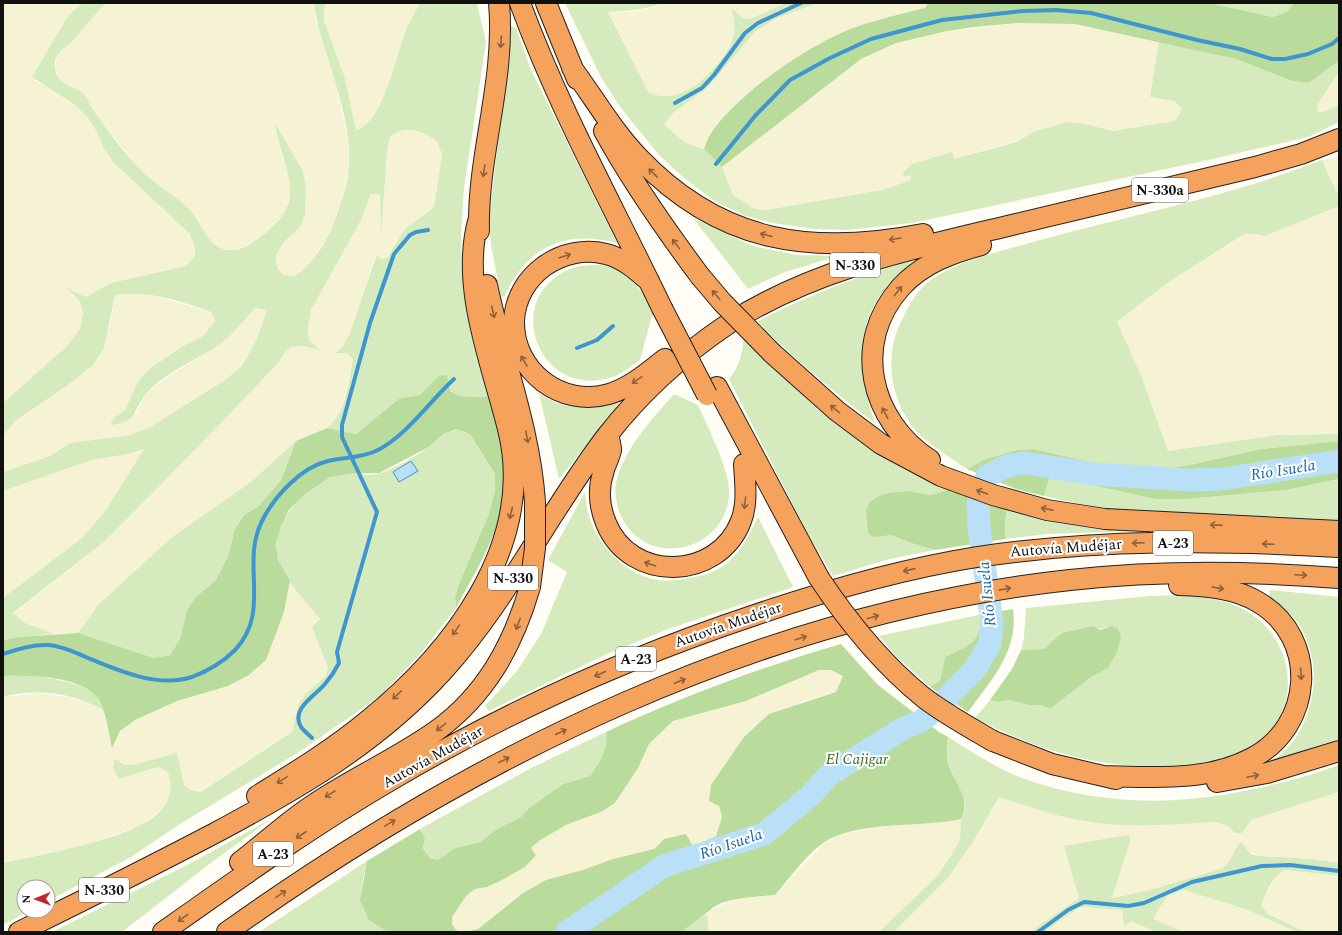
<svg xmlns="http://www.w3.org/2000/svg" width="1342" height="935" font-family="Spectral,serif">
	<style>
		.farmland { fill: #f6f3d4 }
		.green { fill: #d5ebbd }
		.forest { fill: #b9dc9c }
		.water { fill: #b9e0f7; stroke: #3f96cf }
		.lines { fill: none; stroke-linecap: round; stroke-linejoin: round }
		.stream { stroke: #3f96cf; stroke-width: 4 }
		.river { stroke: #b9e0f7; stroke-width: 23 }
		.highway-casing { stroke: #222; stroke-width: 22 }
		.highway { stroke: #f5a25d; stroke-width: 20 }
		.highway-bridge-casing { stroke: #222; stroke-width: 22; stroke-linecap: butt }
		.highway-bridge { stroke: #f5a25d; stroke-width: 20 }
		.oneway { stroke: #8e613b }
		.labels { text-anchor: middle; dominant-baseline: central; stroke-width: 4; stroke-linejoin: round; paint-order: stroke }
		.shield { fill: #fff; stroke: #585858; stroke-width: 1 }
		.shield-label { font-size: 14px; font-weight: bold; fill: #111 }
		.street-label { font-size: 15px; fill: #111; stroke: #fff }
		.park-label { font-size: 15px; font-style: italic; fill: #2f6b1f; stroke: #fff }
		.water-label { font-size: 16px; font-style: italic; fill: #1768a6; stroke: #fff }
	</style>
	<rect width="100%" height="100%" fill="#fffdf5"/>
	<path class="farmland" d="M 3,3 L 82,3 L 68,16 L 35,81 L 53,89 L 74,104 L 87,117 L 97,132 L 104,149 L 114,163 L 189,233 L 195,247 L 195,256 L 186,266 L 111,283 L 86,297 L 69,289 L 79,300 L 83,312 L 80,329 L 67,346 L 3,403 Z
		M 106,3 L 314,3 L 315,17 L 334,76 L 347,135 L 350,164 L 344,194 L 330,233 L 309,266 L 295,276 L 283,275 L 277,267 L 276,256 L 283,243 L 300,227 L 305,215 L 306,189 L 303,171 L 293,156 L 280,151 L 290,175 L 290,196 L 285,212 L 270,229 L 248,245 L 234,250 L 218,248 L 209,240 L 189,209 L 157,186 L 140,170 L 107,129 L 89,105 L 83,93 L 60,81 L 55,70 L 57,56 Z
		M 326,3 L 420,3 L 408,27 L 388,86 L 373,119 L 362,129 L 356,130 L 345,78 L 324,21 L 324,9 Z
		M 663,3 L 786,3 L 750,19 L 743,18 L 732,9 L 735,29 L 733,40 L 727,51 L 710,73 L 692,89 L 673,96 L 659,97 L 649,93 L 608,11 L 630,12 L 648,9 Z
		M 817,3 L 928,3 L 925,8 L 880,19 L 842,33 L 814,47 L 744,97 L 710,133 L 704,149 L 689,144 L 678,137 L 664,124 L 673,113 L 707,88 L 755,32 L 775,19 Z
		M 1018,23 L 1075,24 L 1159,41 L 1150,97 L 1174,101 L 1182,109 L 1175,121 L 1146,127 L 1113,131 L 1081,123 L 1067,122 L 1033,132 L 1016,141 L 954,159 L 952,152 L 910,175 L 912,180 L 874,192 L 766,210 L 755,209 L 733,195 L 722,167 L 861,59 L 896,43 L 947,31 Z
		M 1339,71 L 1339,105 L 1320,113 L 1317,111 L 1318,104 Z
		M 400,129 L 409,129 L 425,134 L 437,141 L 442,154 L 434,207 L 405,229 L 387,258 L 380,259 L 376,254 L 349,335 L 343,346 L 335,352 L 345,353 L 353,360 L 340,413 L 336,422 L 327,428 L 296,441 L 251,482 L 98,605 L 78,633 L 54,634 L 25,623 L 13,614 L 105,541 L 226,418 L 278,363 L 286,351 L 292,347 L 302,346 L 319,350 L 309,340 L 308,328 L 311,310 L 361,220 L 371,194 L 380,194 L 381,231 L 387,150 L 390,136 Z
		M 1339,156 L 1339,197 L 1322,160 Z
		M 1339,206 L 1339,434 L 1277,435 L 1168,451 L 1141,375 L 1117,322 L 1166,284 L 1244,234 L 1256,234 L 1265,236 Z
		M 129,293 L 155,296 L 198,308 L 211,312 L 215,322 L 203,336 L 183,346 L 149,369 L 139,380 L 125,410 L 114,418 L 136,414 L 146,394 L 160,382 L 217,346 L 237,329 L 255,308 L 267,310 L 256,341 L 242,366 L 225,380 L 152,426 L 131,435 L 70,443 L 50,456 L 3,472 L 3,436 L 15,421 L 71,383 L 93,365 L 110,325 L 115,295 Z
		M 145,449 L 106,510 L 82,538 L 3,598 L 3,491 L 92,460 L 128,454 Z
		M 290,581 L 320,619 L 312,627 L 328,668 L 326,676 L 305,694 L 298,706 L 292,732 L 201,792 L 190,790 L 184,785 L 177,753 L 132,765 L 124,765 L 119,779 L 158,767 L 168,772 L 171,780 L 170,795 L 161,810 L 143,824 L 87,845 L 3,863 L 3,697 L 39,693 L 69,697 L 90,702 L 103,710 L 112,747 L 120,731 L 135,720 L 177,701 L 249,675 L 266,660 L 284,612 Z
		M 819,670 L 831,670 L 843,676 L 836,692 L 799,703 L 728,762 L 711,785 L 719,806 L 722,817 L 716,836 L 693,847 L 664,839 L 654,849 L 614,859 L 523,893 L 478,929 L 465,932 L 456,930 L 452,924 L 452,917 L 466,896 L 475,889 L 487,887 L 539,841 L 566,825 L 601,812 L 615,803 L 638,768 L 649,744 L 673,721 L 746,701 Z
		M 1339,792 L 1339,863 L 1313,859 L 1261,856 L 1236,847 L 1231,861 L 1223,868 L 1150,890 L 1112,898 L 1115,885 L 1079,898 L 1038,926 L 1032,932 L 894,932 L 947,879 L 973,842 L 999,797 L 1086,821 L 1125,825 L 1216,822 L 1242,833 L 1251,820 Z
		M 961,819 L 960,839 L 951,856 L 937,876 L 879,932 L 709,932 L 707,914 L 710,910 L 735,899 L 775,895 L 823,844 L 838,835 L 878,827 Z
		M 1286,870 L 1339,876 L 1339,932 L 1305,932 L 1267,913 L 1264,910 L 1261,906 L 1274,878 L 1279,873 Z
		M 1184,890 L 1248,910 L 1297,932 L 1184,932 L 1154,919 L 1156,913 L 1168,895 Z
		M 1080,907 L 1122,910 L 1124,927 L 1131,921 L 1156,932 L 1044,932 Z"/>
	<path class="green" d="M 82,3 L 106,3 C 95,14 86,25 76,37 C 68,47 53,52 55,68 C 57,85 72,85 83,93 C 87,96 90,106 94,111 C 108,131 123,152 141,170 C 155,185 177,196 190,210 C 204,226 208,252 234,250 C 246,249 256,240 265,233 C 311,198 281,167 275,123 L 303,171 L 306,189 L 305,215 L 300,227 L 283,243 L 276,256 L 277,267 L 283,275 L 295,276 C 315,262 328,240 336,217 C 342,200 349,182 349,164 C 351,133 339,94 330,65 C 324,45 316,24 314,3 L 326,3 L 324,9 L 324,21 L 345,78 L 356,130 C 382,126 398,50 407,28 C 411,19 416,11 420,3 L 477,3 L 486,42 L 464,188 L 461,235 L 462,272 L 468,313 L 490,396 C 477,397 461,399 450,391 L 447,376 L 420,395 L 400,398 L 356,434 L 327,428 C 346,414 348,383 353,360 L 346,353 L 335,353 L 343,346 L 349,335 L 377,254 L 380,259 L 387,258 L 405,229 L 434,207 L 442,154 L 437,141 C 420,131 408,124 390,136 L 387,150 L 381,236 L 380,194 L 371,194 L 361,220 L 311,310 L 308,328 L 309,340 L 320,350 L 302,346 L 292,347 L 286,351 L 278,363 L 226,418 L 105,541 L 13,613 L 25,623 L 54,634 L 18,637 L 3,640 L 3,598 L 82,538 L 106,510 L 144,449 L 128,454 L 92,460 L 3,491 L 3,472 L 50,456 L 70,443 L 131,435 L 152,426 L 225,380 L 242,366 L 256,341 L 267,310 L 255,308 C 243,322 231,336 216,347 C 194,361 163,374 146,394 C 132,411 138,423 110,425 L 114,418 L 125,410 L 139,380 L 149,369 L 183,346 L 203,336 L 215,321 L 211,312 C 181,301 147,290 115,295 L 104,348 L 93,365 L 71,383 L 15,421 L 3,436 L 3,403 L 67,346 L 80,329 L 83,312 L 79,300 L 67,288 L 86,297 L 111,283 L 186,266 L 195,256 L 195,247 L 189,233 L 114,163 L 104,149 L 97,132 L 87,117 L 74,104 L 32,77 L 68,16 Z
		M 565,3 L 663,3 C 642,11 630,10 608,12 L 649,93 C 678,104 702,83 719,62 C 725,54 731,47 733,38 C 736,28 734,18 731,8 L 743,18 L 750,19 L 786,3 L 817,3 L 775,19 L 755,32 L 707,88 L 673,113 L 664,124 L 678,137 L 689,144 L 704,149 L 722,167 L 733,195 L 755,209 L 766,210 L 882,190 L 911,180 L 910,175 L 904,177 L 903,173 L 912,164 L 952,152 L 954,159 L 1016,142 L 1033,132 L 1067,122 L 1081,123 L 1113,131 L 1175,121 L 1182,109 L 1174,101 L 1150,97 L 1159,41 L 1236,59 L 1292,81 L 1309,83 L 1339,61 L 1339,71 L 1318,104 L 1317,110 L 1320,113 L 1339,105 L 1339,122 L 1308,137 L 1208,160 L 912,223 L 847,230 L 814,229 L 773,223 L 746,216 L 716,202 L 684,178 L 660,156 L 620,107 L 601,77 Z
		M 1209,3 L 1294,3 L 1288,11 L 1273,17 Z
		M 510,26 L 516,28 L 531,70 L 617,243 C 564,229 527,247 505,296 L 501,297 L 491,245 L 489,218 L 506,75 Z
		M 1322,160 L 1339,197 L 1339,206 L 1265,236 L 1256,234 L 1244,234 L 1166,284 L 1117,322 L 1141,375 L 1168,451 L 1277,435 L 1339,434 L 1339,441 L 1261,449 L 1190,465 L 1150,471 L 1126,470 L 1033,449 L 1017,450 L 983,460 L 967,469 C 951,458 934,448 920,435 C 892,406 883,361 900,324 C 907,310 914,294 926,284 C 950,262 1005,250 1037,241 C 1104,222 1173,208 1240,188 C 1268,180 1295,170 1322,160 Z
		M 693,218 L 753,246 L 797,255 L 838,256 L 785,272 L 748,289 Z
		M 914,260 C 901,272 888,284 878,299 C 853,337 861,382 875,423 C 833,392 794,358 757,322 C 807,295 859,276 914,260 Z
		M 601,265 L 617,269 L 631,280 L 646,296 L 653,312 L 640,360 C 631,367 620,375 609,378 C 538,398 502,299 568,270 C 578,265 590,265 601,265 Z
		M 744,338 L 818,410 L 866,445 L 907,470 L 950,489 L 931,495 L 909,491 L 891,535 L 911,543 L 935,550 L 889,559 L 833,576 L 807,532 L 729,379 C 739,367 742,354 744,338 Z
		M 539,393 C 562,411 589,409 616,400 L 619,405 L 559,479 Z
		M 674,394 L 698,405 C 708,428 732,474 729,497 C 722,556 640,569 619,511 C 616,502 614,489 617,479 C 627,445 652,419 674,394 Z
		M 456,429 L 470,434 L 495,474 L 495,491 L 488,516 L 459,584 L 455,597 L 456,608 L 421,653 L 380,696 L 299,752 L 180,824 L 131,857 L 48,901 L 48,887 L 24,887 L 24,911 L 29,911 L 3,925 L 3,863 C 39,855 140,838 162,809 C 171,798 173,785 168,772 L 158,767 L 119,779 L 113,768 L 115,759 L 124,765 L 132,765 L 177,753 L 184,785 L 190,790 L 201,792 L 292,732 L 298,706 L 305,694 L 326,676 L 328,668 L 312,627 L 320,619 C 306,601 285,581 278,559 C 269,526 301,491 329,477 C 344,470 364,478 380,473 C 393,469 417,456 428,447 C 438,440 444,433 456,429 Z
		M 296,441 L 281,480 L 258,507 L 244,515 L 234,531 L 229,554 L 216,580 L 195,598 L 187,610 L 180,639 L 170,655 L 154,658 L 78,633 L 98,605 L 171,538 L 251,482 Z
		M 1049,479 L 1087,484 L 1155,499 L 1187,499 L 1286,490 L 1339,479 L 1339,524 C 1240,519 1140,520 1044,496 Z
		M 585,492 C 586,499 586,506 588,513 C 596,543 623,572 653,579 C 664,582 679,580 689,578 C 703,576 717,572 728,562 C 742,550 750,533 758,517 L 793,587 L 668,629 L 607,654 L 489,711 L 485,706 L 517,671 L 541,634 L 567,572 L 548,560 Z
		M 1007,508 L 1135,528 L 1134,531 L 1047,534 L 1005,539 L 1005,523 Z
		M 1270,590 L 1339,597 L 1339,739 L 1274,760 C 1281,753 1292,745 1297,736 C 1317,704 1320,661 1301,628 C 1293,615 1281,606 1269,596 Z
		M 1183,595 C 1208,598 1233,600 1254,616 C 1295,645 1301,709 1260,741 C 1242,755 1220,759 1198,763 C 1120,775 1044,754 975,718 L 990,700 L 998,702 L 1010,700 L 1028,705 L 1041,705 L 1050,709 L 1090,678 L 1108,668 L 1111,626 L 1053,642 L 1044,649 L 1021,650 L 1024,638 L 1026,608 L 1150,596 Z
		M 983,614 C 978,646 971,643 945,657 L 940,680 L 930,687 L 895,655 L 879,636 Z
		M 26,675 C 43,677 85,682 96,696 C 99,700 101,706 103,710 C 76,693 34,688 3,697 L 3,676 Z
		M 606,732 C 608,749 600,762 590,776 L 563,784 L 530,807 L 521,817 L 495,830 L 481,842 L 455,848 L 438,860 L 430,858 L 423,849 L 425,838 L 420,829 L 531,768 Z
		M 948,737 C 972,752 996,768 1022,778 C 1103,807 1181,806 1263,787 C 1289,781 1315,774 1339,765 L 1339,792 L 1251,820 L 1242,833 L 1235,833 L 1229,827 L 1216,822 C 1173,824 1128,829 1085,821 C 1055,816 1028,806 999,797 L 973,842 L 947,879 L 894,932 L 879,932 L 937,876 L 951,856 L 960,839 L 961,819 L 965,812 L 965,804 L 949,765 L 947,755 Z
		M 271,819 L 212,862 L 122,932 L 52,932 L 189,864 Z
		M 1127,835 L 1130,837 L 1130,841 L 1112,898 L 1150,890 L 1223,868 C 1234,858 1232,851 1241,842 L 1251,854 L 1261,856 L 1313,859 L 1339,863 L 1339,876 L 1286,870 C 1271,875 1267,893 1261,906 L 1268,914 L 1305,932 L 1297,932 L 1248,910 L 1184,890 L 1168,895 L 1156,913 L 1154,919 L 1184,932 L 1156,932 L 1131,921 L 1124,927 L 1122,910 L 1080,907 L 1044,932 L 1032,932 L 1038,926 L 1079,898 L 1064,846 Z
		M 367,861 C 360,893 353,914 388,932 L 259,932 Z
		M 707,914 L 709,932 L 684,932 L 685,929 Z"/>
	<path class="forest" d="M 928,3 L 1209,3 L 1273,17 L 1288,11 L 1294,3 L 1339,3 L 1339,61 L 1309,83 L 1292,81 L 1236,59 L 1075,24 L 1018,23 L 974,27 L 947,31 L 896,43 L 861,59 L 722,167 L 704,149 C 706,144 708,137 711,133 C 737,95 799,52 841,33 C 868,21 897,15 925,8 Z
		M 447,375 L 450,391 C 461,399 477,397 490,396 C 497,421 504,448 506,474 C 508,520 477,569 456,608 L 455,597 L 459,584 L 488,516 L 495,491 L 495,474 L 470,434 L 456,429 L 444,434 L 427,448 L 379,473 L 348,474 L 330,477 L 305,494 L 289,510 L 281,526 L 276,544 L 278,560 L 290,581 L 284,612 L 266,660 L 249,675 L 228,686 L 177,701 L 135,720 L 120,731 L 112,748 C 109,735 105,704 95,695 C 76,676 29,675 3,676 L 3,640 L 18,637 L 78,633 L 154,658 L 170,655 L 180,639 L 187,610 L 195,598 L 216,580 L 229,554 L 234,531 L 244,515 L 258,507 L 281,480 L 296,441 L 327,428 L 356,434 L 400,398 L 420,395 L 439,376 Z
		M 1339,441 L 1339,479 L 1286,490 L 1187,499 L 1155,499 L 1087,484 L 1049,479 L 1044,496 L 1016,489 L 967,469 L 983,460 L 1017,450 L 1033,449 L 1126,470 L 1150,471 L 1190,465 L 1261,449 Z
		M 950,489 L 1007,508 L 1005,523 L 1005,539 L 935,550 L 911,543 L 891,535 L 873,537 L 868,533 L 866,511 L 869,503 L 877,497 L 888,493 L 909,491 L 931,495 Z
		M 1013,609 C 1019,651 991,680 968,712 L 930,687 L 940,680 L 945,657 C 971,643 978,646 983,614 Z
		M 1093,626 L 1100,630 L 1111,626 L 1118,629 L 1121,637 L 1117,652 L 1108,668 L 1090,678 L 1050,709 L 1041,705 L 1028,705 L 1010,700 L 998,702 L 990,700 L 1012,669 L 1021,650 L 1044,649 L 1062,633 Z
		M 841,644 L 878,685 L 939,732 L 948,737 C 947,747 946,756 949,766 C 955,783 972,801 961,819 C 922,828 857,820 823,843 C 805,856 790,878 775,895 C 757,897 724,897 710,910 C 702,917 694,923 685,929 L 684,932 L 465,932 L 478,929 L 523,893 L 546,880 L 583,870 L 613,859 L 654,849 L 664,839 L 686,834 L 693,847 L 716,836 L 722,817 L 719,806 L 709,801 L 711,785 L 744,737 L 769,714 L 836,692 L 843,676 L 831,670 L 819,670 L 746,701 L 673,721 L 649,744 L 638,768 L 615,803 L 601,812 L 566,825 L 539,841 L 531,848 L 536,855 L 525,867 L 502,880 L 487,887 L 475,889 L 466,896 L 452,917 L 452,924 L 456,930 L 463,932 L 388,932 L 379,927 L 368,919 L 360,900 L 367,861 L 420,829 L 425,838 L 423,849 L 430,858 L 438,860 L 455,848 L 481,842 L 495,830 L 521,817 L 530,807 L 563,784 L 590,776 C 600,762 608,749 606,732 C 682,697 761,667 841,644 Z"/>
	<path class="water" d="M 411,461 L 418,471 L 399,482 L 393,472 Z"/>
	<g class="lines">
		<path class="stream" d="M 675,103 L 702,88 L 714,75 L 745,33 L 758,23 L 801,3
			M 716,164 L 755,116 L 790,80 L 830,58 L 871,39 L 942,20 L 1023,11 L 1056,10 L 1091,13 L 1197,40 L 1240,49 L 1272,59 L 1285,59 L 1308,54 L 1332,44 L 1339,38
			M 577,348 L 597,340 L 613,326
			M 3,654 C 17,649 34,644 49,645 C 63,646 76,653 88,658 C 119,671 158,688 192,677 C 208,671 223,662 235,650 C 272,611 240,564 262,521 C 274,497 301,467 328,461 C 345,457 363,458 378,450 C 408,434 429,402 454,379
			M 312,738 C 309,735 304,731 301,727 C 290,709 316,695 325,684 C 331,677 335,671 339,663 L 337,652 L 377,512 L 342,437 L 342,425 L 370,323 L 394,254 L 410,235 L 416,232 L 428,230
			M 1038,932 L 1068,910 L 1084,902 L 1128,906 L 1144,903 L 1192,882 L 1262,866 L 1290,865 L 1339,871"/>
		<path class="river" d="M 567,932 L 664,866 L 764,834 L 810,796 L 829,775 L 902,729 L 921,721 L 934,711 L 975,669 L 990,644 L 992,623 L 979,527 L 978,504 L 987,476 L 1007,466 L 1024,463 L 1094,474 L 1191,480 L 1223,479 L 1339,461"/>
		<defs>
			<path id="highway" d="M 520,3 C 559,109 613,206 662,308
				M 546,3 L 577,79
				M 572,68 C 594,98 613,131 639,158 C 720,243 812,256 923,234
				M 604,131 C 632,182 665,229 700,276
				M 479,231 C 477,155 506,80 499,3
				M 649,281 C 636,270 623,258 606,254 C 562,243 516,275 514,321 C 513,371 561,408 609,394 C 630,388 648,372 665,359
				M 487,285 C 502,358 530,427 535,502
				M 772,353 L 837,411 L 881,444 L 941,476 L 993,495 L 1047,510 L 1105,519 L 1339,531
				M 717,387 L 819,578
				M 608,435 C 609,439 611,445 611,450 C 610,456 606,463 604,470 C 598,487 599,506 606,523 C 630,583 718,581 741,521 C 748,503 745,483 744,464
				M 930,460 C 870,421 851,343 901,287 C 922,264 951,253 981,245
				M 993,741 L 1052,764 L 1116,779
				M 1104,776 C 1153,777 1207,782 1252,758 C 1313,727 1320,638 1258,602 C 1235,588 1206,586 1179,585
				M 1217,782 L 1267,773 L 1339,751
				M 257,796 C 294,773 332,750 366,722 C 451,654 537,545 508,429 C 492,364 459,285 479,218
				M 240,862 C 265,843 289,820 316,803 C 355,777 398,758 436,731 C 486,695 513,645 530,587
				M 19,932 C 84,900 150,867 215,833 C 299,788 376,744 442,672 C 507,601 548,513 606,437 C 640,393 682,355 728,324 C 813,269 915,248 1012,225 C 1093,206 1174,187 1255,167 L 1301,154 L 1339,139
				M 163,932 C 238,879 312,826 391,780 C 506,712 629,657 755,615 C 828,590 902,569 977,557 C 1097,539 1218,540 1339,547
				M 227,932 C 475,755 763,613 1070,580 C 1159,570 1250,571 1339,578"/>
		</defs>
		<use href="#highway" class="highway-casing"/>
		<use href="#highway" class="highway"/>
		<defs>
			<path id="highway-bridge" d="M 700,276 L 722,302 L 772,353
				M 662,308 L 707,395
				M 819,578 C 849,623 881,663 923,697 C 945,714 969,727 993,741
				M 530,587 L 535,548 L 535,502"/>
		</defs>
		<use href="#highway-bridge" class="highway-bridge-casing"/>
		<use href="#highway-bridge" class="highway-bridge"/>
	</g>
	<defs><path id="oneway-shaft" d="M-6 0H5M1.5-3L5.5 0L1.5 3" fill="none" stroke-width="1.6" stroke-linecap="round" stroke-linejoin="round"/></defs>
	<g class="oneway">
		<use href="#oneway-shaft" transform="translate(501 42) rotate(93)"/>
		<use href="#oneway-shaft" transform="translate(484 171) rotate(98)"/>
		<use href="#oneway-shaft" transform="translate(653 173) rotate(-136)"/>
		<use href="#oneway-shaft" transform="translate(766 235) rotate(-165)"/>
		<use href="#oneway-shaft" transform="translate(895 239) rotate(171)"/>
		<use href="#oneway-shaft" transform="translate(676 244) rotate(-126)"/>
		<use href="#oneway-shaft" transform="translate(565 256) rotate(-18)"/>
		<use href="#oneway-shaft" transform="translate(898 291) rotate(-51)"/>
		<use href="#oneway-shaft" transform="translate(716 295) rotate(-130)"/>
		<use href="#oneway-shaft" transform="translate(493 312) rotate(77)"/>
		<use href="#oneway-shaft" transform="translate(524 361) rotate(-120)"/>
		<use href="#oneway-shaft" transform="translate(637 380) rotate(145)"/>
		<use href="#oneway-shaft" transform="translate(835 409) rotate(-141)"/>
		<use href="#oneway-shaft" transform="translate(885 413) rotate(-118)"/>
		<use href="#oneway-shaft" transform="translate(527 437) rotate(78)"/>
		<use href="#oneway-shaft" transform="translate(982 492) rotate(-161)"/>
		<use href="#oneway-shaft" transform="translate(745 503) rotate(96)"/>
		<use href="#oneway-shaft" transform="translate(1047 509) rotate(-169)"/>
		<use href="#oneway-shaft" transform="translate(511 513) rotate(104)"/>
		<use href="#oneway-shaft" transform="translate(1216 525) rotate(-178)"/>
		<use href="#oneway-shaft" transform="translate(1138 543) rotate(178)"/>
		<use href="#oneway-shaft" transform="translate(1268 544) rotate(-178)"/>
		<use href="#oneway-shaft" transform="translate(650 564) rotate(-161)"/>
		<use href="#oneway-shaft" transform="translate(909 570) rotate(167)"/>
		<use href="#oneway-shaft" transform="translate(1301 575) rotate(3)"/>
		<use href="#oneway-shaft" transform="translate(1218 588) rotate(10)"/>
		<use href="#oneway-shaft" transform="translate(1005 589) rotate(-10)"/>
		<use href="#oneway-shaft" transform="translate(873 617) rotate(-15)"/>
		<use href="#oneway-shaft" transform="translate(518 624) rotate(111)"/>
		<use href="#oneway-shaft" transform="translate(456 630) rotate(125)"/>
		<use href="#oneway-shaft" transform="translate(801 638) rotate(-18)"/>
		<use href="#oneway-shaft" transform="translate(600 674) rotate(156)"/>
		<use href="#oneway-shaft" transform="translate(1301 674) rotate(87)"/>
		<use href="#oneway-shaft" transform="translate(680 681) rotate(-21)"/>
		<use href="#oneway-shaft" transform="translate(397 695) rotate(136)"/>
		<use href="#oneway-shaft" transform="translate(441 727) rotate(142)"/>
		<use href="#oneway-shaft" transform="translate(561 732) rotate(-25)"/>
		<use href="#oneway-shaft" transform="translate(504 760) rotate(-27)"/>
		<use href="#oneway-shaft" transform="translate(1253 776) rotate(-12)"/>
		<use href="#oneway-shaft" transform="translate(282 780) rotate(148)"/>
		<use href="#oneway-shaft" transform="translate(330 794) rotate(148)"/>
		<use href="#oneway-shaft" transform="translate(390 823) rotate(-31)"/>
		<use href="#oneway-shaft" transform="translate(301 835) rotate(147)"/>
		<use href="#oneway-shaft" transform="translate(281 894) rotate(-34)"/>
		<use href="#oneway-shaft" transform="translate(183 918) rotate(144)"/>
	</g>
	<g class="labels">
		<g class="shield">
			<rect x="1132" y="178" width="56" height="24" rx="3"/>
			<rect x="830" y="253" width="50" height="24" rx="3"/>
			<rect x="1153" y="531" width="40" height="24" rx="3"/>
			<rect x="488" y="566" width="50" height="24" rx="3"/>
			<rect x="616" y="647" width="40" height="24" rx="3"/>
			<rect x="253" y="842" width="40" height="24" rx="3"/>
			<rect x="79" y="878" width="50" height="24" rx="3"/>
		</g>
		<g class="shield-label">
			<text x="1160" y="190">N-330a</text>
			<text x="855" y="265">N-330</text>
			<text x="1173" y="543">A-23</text>
			<text x="513" y="578">N-330</text>
			<text x="636" y="659">A-23</text>
			<text x="273" y="854">A-23</text>
			<text x="104" y="890">N-330</text>
		</g>
		<g class="street-label">
			<text transform="translate(1066 548) rotate(-4)">Autovía Mudéjar</text>
			<text transform="translate(728 625) rotate(-19)">Autovía Mudéjar</text>
			<text transform="translate(433 757) rotate(-29)">Autovía Mudéjar</text>
		</g>
		<g class="park-label">
			<text x="857" y="759">El Cajigar</text>
		</g>
		<g class="water-label">
			<text transform="translate(1283 470) rotate(-9)">Río Isuela</text>
			<text transform="translate(987 594) rotate(-96)">Río Isuela</text>
			<text transform="translate(731 844) rotate(-19)">Río Isuela</text>
		</g>
	</g>
	<rect width="1342" height="935" fill="none" stroke="#111111" stroke-width="8"/>
	<g transform="translate(36 899) rotate(269)"><circle r="19" fill="#ffffff" stroke="#a0a0a0"/>
	<path d="M0-3L7 15L0 10L-7 15Z" fill="#c4262e"/>
	<text y="-6" font-size="11" font-weight="bold" text-anchor="middle" fill="#111111">N</text>
	</g>
</svg>
